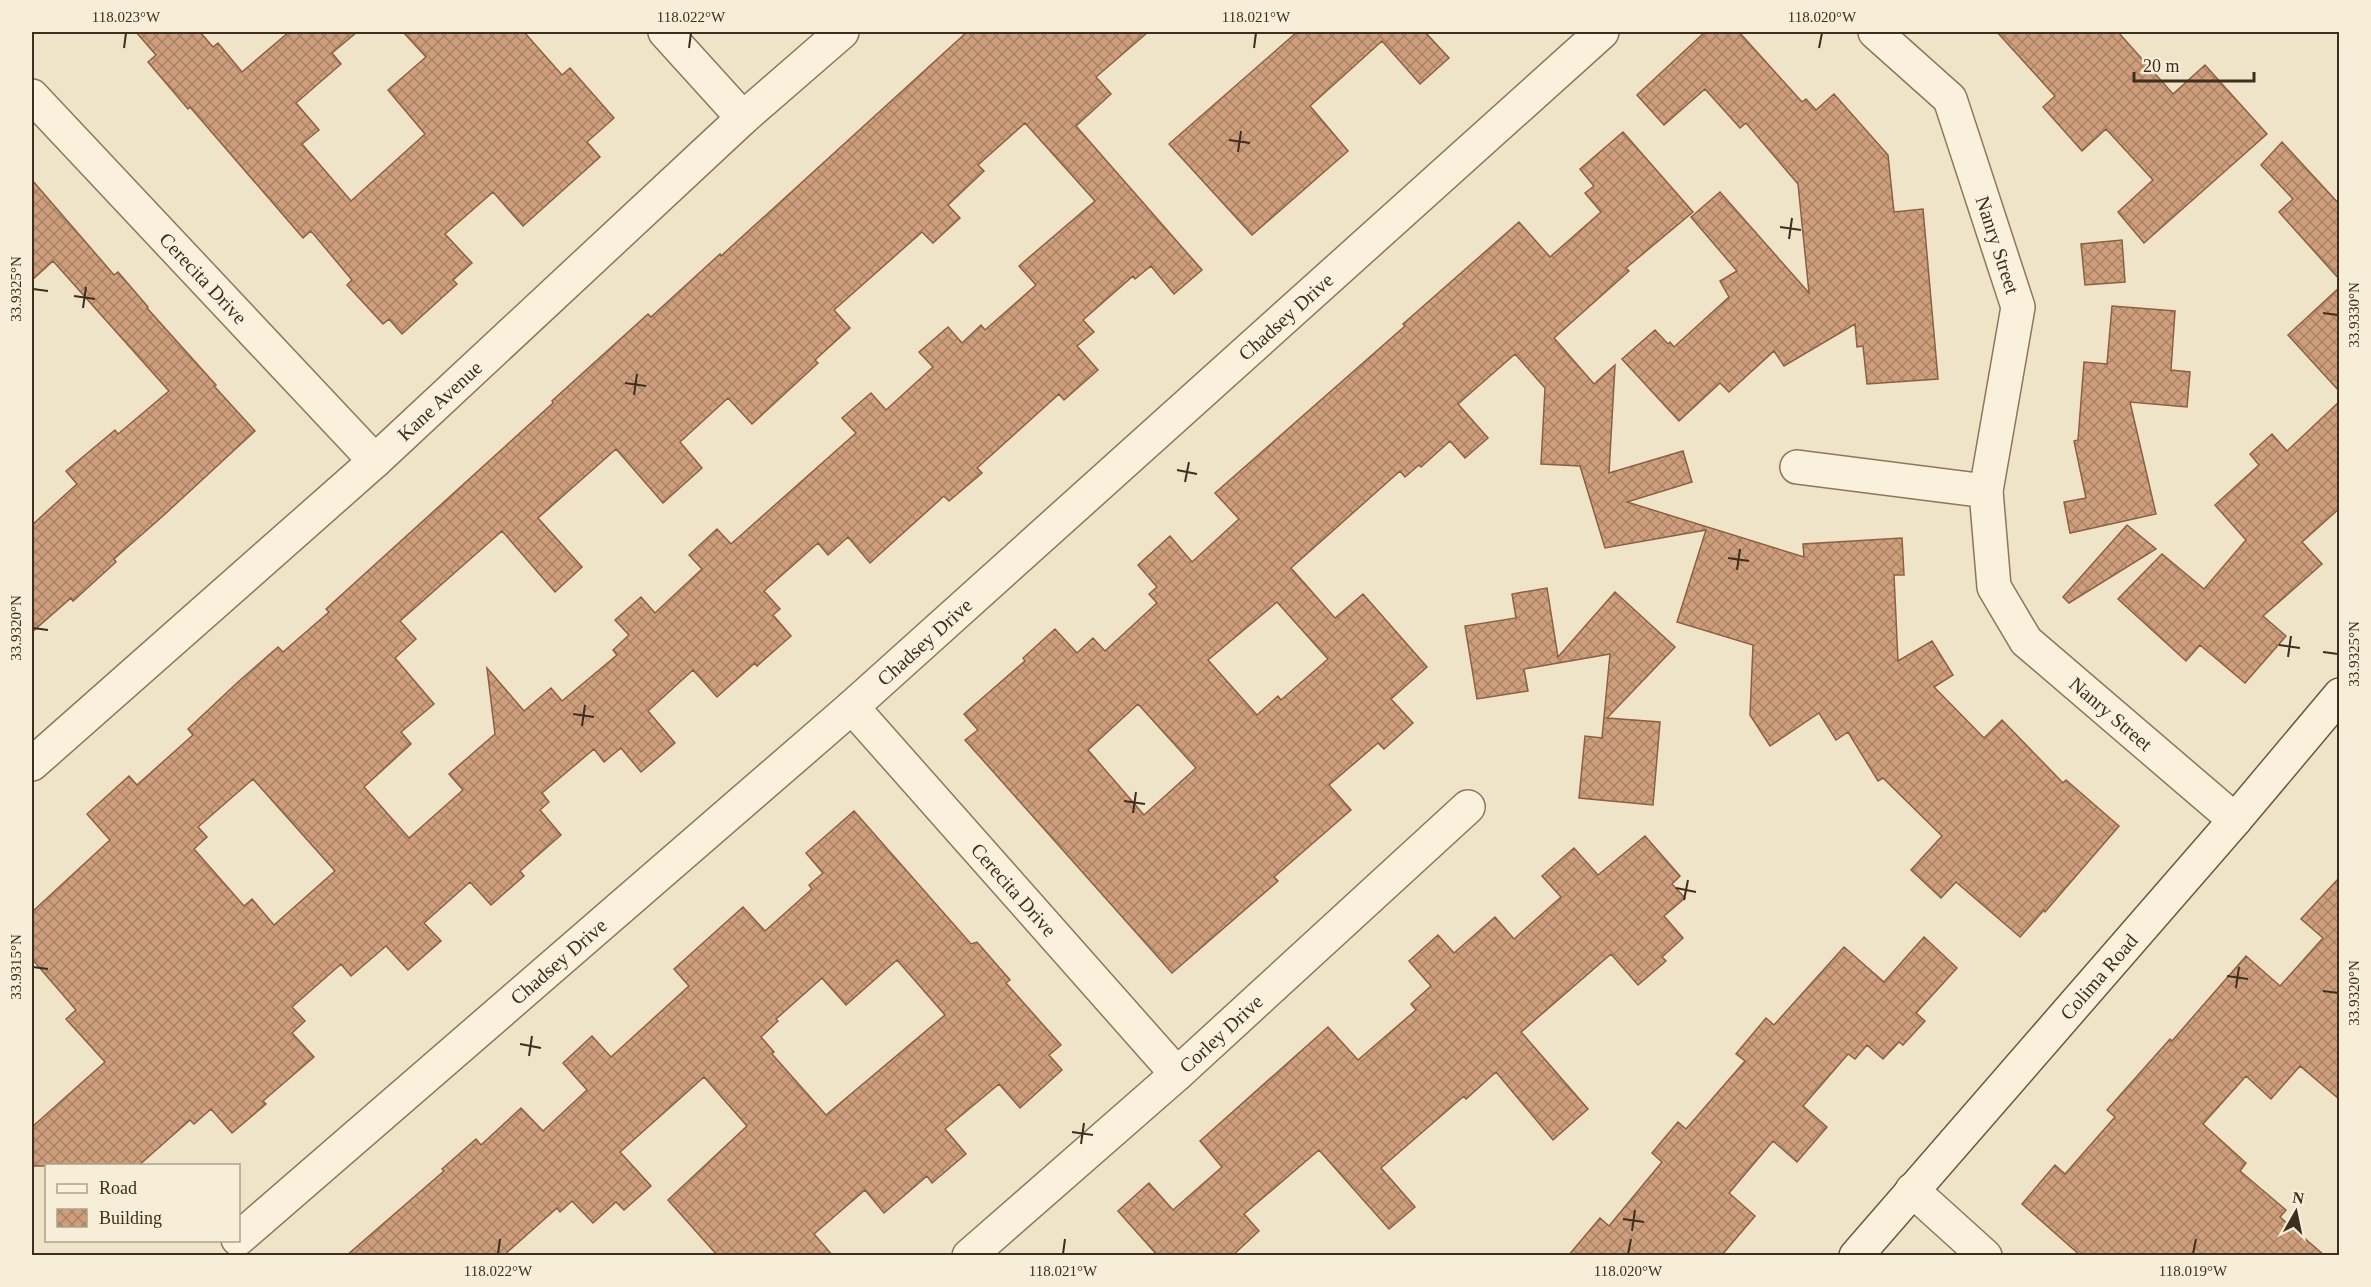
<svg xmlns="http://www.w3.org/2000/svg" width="2371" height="1287" font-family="Georgia,serif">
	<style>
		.building { fill: url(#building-cross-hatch); stroke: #8d5f41; stroke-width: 1.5; fill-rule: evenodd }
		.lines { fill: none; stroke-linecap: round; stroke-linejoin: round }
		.street-casing { stroke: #8d765c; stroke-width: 36 }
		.secondary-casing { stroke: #6f573f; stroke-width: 36 }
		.street { stroke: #faf1dc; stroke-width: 33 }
		.secondary { stroke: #faf1dc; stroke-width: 33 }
		.ticks { fill: none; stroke: #3d2e20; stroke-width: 2 }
		.labels { text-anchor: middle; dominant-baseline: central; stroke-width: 4.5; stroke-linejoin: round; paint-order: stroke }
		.street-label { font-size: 20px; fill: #3d2e20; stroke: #f7eed8 }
		.neatline { fill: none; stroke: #3d2e20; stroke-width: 2 }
		.ticks-label { font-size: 15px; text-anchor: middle; fill: #3d2e20 }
	</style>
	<defs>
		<pattern id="building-cross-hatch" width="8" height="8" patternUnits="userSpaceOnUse" patternTransform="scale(1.5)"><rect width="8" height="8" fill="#cf9f7d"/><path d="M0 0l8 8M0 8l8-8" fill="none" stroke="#a98266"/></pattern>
	</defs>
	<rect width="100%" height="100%" fill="#f0e4c8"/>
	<path class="building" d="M 136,32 L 200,32 L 213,47 L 218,43 L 242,72 L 289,32 L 357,32 L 332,53 L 341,64 L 296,103 L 319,130 L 302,144 L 351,201 L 425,134 L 388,90 L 426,57 L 403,32 L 524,32 L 562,75 L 570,68 L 614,118 L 587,142 L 600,157 L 523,226 L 493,192 L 445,234 L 472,263 L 453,280 L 457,284 L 402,334 L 389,319 L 383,324 L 347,285 L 352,280 L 311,231 L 303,238 L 190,107 L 188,109 L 148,62 L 156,55 Z
		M 967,32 L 1148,32 L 1096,77 L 1111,94 L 1076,126 L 1202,270 L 1174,294 L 1151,266 L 1135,279 L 1133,276 L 1083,320 L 1094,332 L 1077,346 L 1098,370 L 1064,400 L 1059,394 L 977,468 L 982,473 L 949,501 L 944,496 L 870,563 L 848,537 L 828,555 L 818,543 L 764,591 L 780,609 L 773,615 L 791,636 L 757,666 L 755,663 L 717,697 L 693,670 L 648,711 L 675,743 L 641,772 L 621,748 L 604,762 L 594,749 L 542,793 L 549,802 L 540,810 L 561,835 L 520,871 L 524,876 L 491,905 L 470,882 L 424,923 L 441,941 L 408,970 L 386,946 L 351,976 L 341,964 L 292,1007 L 305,1021 L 292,1033 L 314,1057 L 263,1101 L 266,1104 L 232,1133 L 211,1109 L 194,1124 L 190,1120 L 138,1166 L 32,1166 L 32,1127 L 105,1062 L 66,1019 L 76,1010 L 32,959 L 32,912 L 110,840 L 87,814 L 129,776 L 137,785 L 193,735 L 188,729 L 238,682 L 278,647 L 283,652 L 329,612 L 326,609 L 553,403 L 552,401 L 648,314 L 651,317 L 720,254 L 721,256 ZM 1025,123 L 1095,201 L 1019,266 L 1036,285 L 985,330 L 981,325 L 962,343 L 948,327 L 919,352 L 933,367 L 886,410 L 871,393 L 842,418 L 856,433 L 731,544 L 717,529 L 689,555 L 702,569 L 655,613 L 641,597 L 615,620 L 629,635 L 613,650 L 617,655 L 562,701 L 551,688 L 524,711 L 487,668 L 495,734 L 449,774 L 463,790 L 409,838 L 364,787 L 411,744 L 401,732 L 434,704 L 395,658 L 416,639 L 400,621 L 502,531 L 555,592 L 582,567 L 538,518 L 616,449 L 663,503 L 702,468 L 680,442 L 728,398 L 752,424 L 818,363 L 815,360 L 850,328 L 834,310 L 922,232 L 933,243 L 960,218 L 948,205 L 984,171 L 978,165 ZM 253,779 L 335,871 L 274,925 L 252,899 L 244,906 L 194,849 L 207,837 L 198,827 Z
		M 1297,32 L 1425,32 L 1449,58 L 1420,84 L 1382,41 L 1310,106 L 1348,151 L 1252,235 L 1169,144 Z
		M 1705,32 L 1739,32 L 1802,102 L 1806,99 L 1816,110 L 1834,94 L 1888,155 L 1894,212 L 1923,209 L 1938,379 L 1867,384 L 1863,346 L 1857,347 L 1855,324 L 1784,366 L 1774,351 L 1729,392 L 1720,383 L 1679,421 L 1622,359 L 1655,330 L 1668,344 L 1670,342 L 1674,347 L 1729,297 L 1720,281 L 1737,271 L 1691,217 L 1720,192 L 1809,293 L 1798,184 L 1746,123 L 1740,128 L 1705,89 L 1664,125 L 1637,95 Z
		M 1997,32 L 2118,32 L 2173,94 L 2205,65 L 2267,134 L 2144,243 L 2118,212 L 2153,180 L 2106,129 L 2082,151 L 2043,107 L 2055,96 Z
		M 1623,132 L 1693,212 L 1626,268 L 1629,271 L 1554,338 L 1594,384 L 1615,365 L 1609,473 L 1683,451 L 1692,482 L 1627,502 L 1804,557 L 1803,544 L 1902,538 L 1904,575 L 1894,575 L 1898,661 L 1932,641 L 1953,675 L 1934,687 L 1984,738 L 2002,720 L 2063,783 L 2066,780 L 2119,826 L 2045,912 L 2044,910 L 2020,937 L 1956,882 L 1941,898 L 1911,870 L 1942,836 L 1883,778 L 1878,781 L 1848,732 L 1836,740 L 1819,713 L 1770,746 L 1750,715 L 1753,645 L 1677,622 L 1706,530 L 1605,548 L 1580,466 L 1541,464 L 1545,388 L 1515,354 L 1458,404 L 1488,438 L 1465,458 L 1450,441 L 1421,467 L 1419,465 L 1405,477 L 1400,471 L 1291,568 L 1335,618 L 1363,594 L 1427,667 L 1391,699 L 1413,723 L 1384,749 L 1378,743 L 1329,785 L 1351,810 L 1274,877 L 1278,881 L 1172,973 L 965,740 L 978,730 L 964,714 L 1025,661 L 1023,658 L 1055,629 L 1077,653 L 1093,638 L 1105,651 L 1157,603 L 1149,594 L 1157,587 L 1138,565 L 1170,536 L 1192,562 L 1239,519 L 1215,493 L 1405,326 L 1403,324 L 1519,222 L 1550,257 L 1601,212 L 1585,193 L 1594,186 L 1580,169 ZM 1277,602 L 1328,659 L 1281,700 L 1278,696 L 1257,715 L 1208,660 ZM 1138,704 L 1196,768 L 1144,815 L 1088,750 Z
		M 2282,142 L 2340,205 L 2340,280 L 2279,212 L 2293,199 L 2261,165 Z
		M 32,180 L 114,275 L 118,272 L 148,307 L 147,308 L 216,385 L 214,386 L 255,431 L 164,515 L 114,559 L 116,562 L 73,601 L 71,598 L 32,632 L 32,525 L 77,484 L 66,471 L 115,430 L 118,434 L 169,391 L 53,261 L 32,280 Z
		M 2122,240 L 2125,282 L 2085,285 L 2081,244 Z
		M 2340,287 L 2340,392 L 2288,335 Z
		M 2112,306 L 2175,311 L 2171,370 L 2190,372 L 2187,407 L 2130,402 L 2156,514 L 2070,533 L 2064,502 L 2086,498 L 2074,441 L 2078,440 L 2084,362 L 2107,364 Z
		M 2340,401 L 2340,508 L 2302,542 L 2322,564 L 2263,616 L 2286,636 L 2245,683 L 2200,645 L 2186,661 L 2118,599 L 2162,554 L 2204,589 L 2246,540 L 2215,505 L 2259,465 L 2250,454 L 2272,434 L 2287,451 Z
		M 2127,525 L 2156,549 L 2069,603 L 2063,597 Z
		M 1547,588 L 1558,657 L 1615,592 L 1675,647 L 1607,718 L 1660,722 L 1653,805 L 1579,798 L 1585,736 L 1602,738 L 1610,654 L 1524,669 L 1528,691 L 1477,699 L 1465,626 L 1516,618 L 1512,594 Z
		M 854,811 L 971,944 L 977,942 L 1010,980 L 1006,983 L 1061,1045 L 1049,1055 L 1062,1070 L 1020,1108 L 999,1084 L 945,1129 L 966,1154 L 932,1183 L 927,1176 L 884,1213 L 865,1190 L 814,1234 L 833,1256 L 718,1256 L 668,1200 L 747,1126 L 704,1077 L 620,1152 L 651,1186 L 624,1210 L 616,1202 L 593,1223 L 572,1201 L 560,1212 L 557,1208 L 503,1256 L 346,1256 L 444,1171 L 442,1169 L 476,1139 L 481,1145 L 521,1108 L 543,1131 L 587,1090 L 563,1063 L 592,1036 L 611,1057 L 689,986 L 674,969 L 743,907 L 765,931 L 812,889 L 809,885 L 823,873 L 806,853 ZM 897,960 L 945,1015 L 826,1115 L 772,1054 L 774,1052 L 761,1037 L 778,1021 L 776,1019 L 822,978 L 846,1005 Z
		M 1645,836 L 1680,876 L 1672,884 L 1685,898 L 1664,916 L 1683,938 L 1662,957 L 1666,961 L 1638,985 L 1611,954 L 1521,1032 L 1588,1109 L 1553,1140 L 1496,1072 L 1466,1099 L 1464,1096 L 1381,1168 L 1415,1207 L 1389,1229 L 1319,1150 L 1244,1214 L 1259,1231 L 1232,1256 L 1158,1256 L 1118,1211 L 1149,1183 L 1173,1210 L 1222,1167 L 1200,1141 L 1328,1027 L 1358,1060 L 1416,1010 L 1411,1004 L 1431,986 L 1409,961 L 1438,935 L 1454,953 L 1495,917 L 1514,939 L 1561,897 L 1542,876 L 1574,848 L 1598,875 Z
		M 2340,877 L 2340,1100 L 2300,1066 L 2271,1099 L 2246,1076 L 2203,1124 L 2246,1163 L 2240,1171 L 2286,1210 L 2280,1217 L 2325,1256 L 2081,1256 L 2022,1204 L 2055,1165 L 2065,1174 L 2115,1117 L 2107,1110 L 2170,1039 L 2172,1041 L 2246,956 L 2280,986 L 2323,938 L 2301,919 Z
		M 1924,937 L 1957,968 L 1916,1013 L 1925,1021 L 1903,1045 L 1899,1042 L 1883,1059 L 1867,1045 L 1855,1059 L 1848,1054 L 1803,1106 L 1827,1127 L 1797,1162 L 1773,1141 L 1729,1193 L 1755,1216 L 1721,1256 L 1568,1256 L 1600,1218 L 1609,1226 L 1662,1162 L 1652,1153 L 1678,1122 L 1686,1129 L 1745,1061 L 1736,1054 L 1766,1018 L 1774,1025 L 1844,947 L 1884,982 Z"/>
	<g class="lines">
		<defs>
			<g id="street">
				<path d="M 665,32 L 743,118"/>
				<path id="s1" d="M 1875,32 L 1950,99 L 2018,307 L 1986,491 L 1994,587 L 2026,641 L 2235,820"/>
				<path id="s2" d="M 32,96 L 375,461"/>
				<path d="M 1797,467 L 1986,491"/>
				<path id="s3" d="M 852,707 L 1177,1074"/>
				<path id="s4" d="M 32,764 L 375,461 L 743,118 L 842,32"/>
				<path d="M 1912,1190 L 1985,1256"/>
				<path id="s5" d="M 238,1239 L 852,707 L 1602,32"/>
				<path id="s6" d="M 969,1256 L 1177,1074 L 1468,807"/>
			</g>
			<g id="secondary">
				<path id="s7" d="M 1856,1256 L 2235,820 L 2340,695"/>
			</g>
		</defs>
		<use href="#street" class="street-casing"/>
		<use href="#secondary" class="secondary-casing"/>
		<use href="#street" class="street"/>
		<use href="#secondary" class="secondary"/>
	</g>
	<path class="ticks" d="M 124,48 L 126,33M 689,48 L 691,33M 1254,48 L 1256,33M 1819,48 L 1822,33M 1229,140 L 1250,143M 1238,152 L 1241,131M 1780,227 L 1801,230M 1789,239 L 1792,218M 33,289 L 48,291M 74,296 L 95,299M 83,308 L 86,287M 2323,313 L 2338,315M 625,383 L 646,386M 634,395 L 637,374M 1177,470 L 1197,474M 1185,482 L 1189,462M 1728,558 L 1749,561M 1737,570 L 1740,549M 33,628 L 48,630M 2279,645 L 2300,648M 2323,652 L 2338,654M 2288,657 L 2291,636M 573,714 L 594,717M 582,726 L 585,705M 1124,801 L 1145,804M 1133,813 L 1136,792M 1676,888 L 1696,892M 1684,900 L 1688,880M 33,967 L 48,969M 2227,976 L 2248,979M 2236,988 L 2239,967M 2323,991 L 2338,993M 520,1044 L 541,1048M 529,1056 L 532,1036M 1072,1132 L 1093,1135M 1081,1144 L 1084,1123M 1623,1219 L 1644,1222M 1632,1231 L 1635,1210M 498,1254 L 500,1239M 1063,1254 L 1065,1239M 1628,1254 L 1631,1239M 2193,1254 L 2196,1239"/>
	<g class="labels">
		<g class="street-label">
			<text stroke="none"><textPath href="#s1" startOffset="254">Nanry Street</textPath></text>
			<text stroke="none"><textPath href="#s2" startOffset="250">Cerecita Drive</textPath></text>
			<text stroke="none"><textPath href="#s5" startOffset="1396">Chadsey Drive</textPath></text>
			<text stroke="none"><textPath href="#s4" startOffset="546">Kane Avenue</textPath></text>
			<text stroke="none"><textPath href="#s5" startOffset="910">Chadsey Drive</textPath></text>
			<text stroke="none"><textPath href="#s1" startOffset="777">Nanry Street</textPath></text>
			<text stroke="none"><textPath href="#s3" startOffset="244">Cerecita Drive</textPath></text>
			<text stroke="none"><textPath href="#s5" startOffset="424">Chadsey Drive</textPath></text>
			<text stroke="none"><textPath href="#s7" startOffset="370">Colima Road</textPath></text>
			<text stroke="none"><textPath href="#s6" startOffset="336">Corley Drive</textPath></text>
		</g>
	</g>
	<rect width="2371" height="1287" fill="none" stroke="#f7eed8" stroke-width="66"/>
	<rect x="45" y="1164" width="195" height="78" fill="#f7eed8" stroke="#ada18e" stroke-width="1.5"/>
	<rect x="57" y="1184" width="30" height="9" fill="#faf1dc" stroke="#ada18e" stroke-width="1.5"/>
	<text x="99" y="1194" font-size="18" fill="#3d2e20">Road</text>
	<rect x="57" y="1209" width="30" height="18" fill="url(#building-cross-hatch)" stroke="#ada18e" stroke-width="1.5"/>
	<text x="99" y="1224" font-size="18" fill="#3d2e20">Building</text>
	<g transform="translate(2296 1212) rotate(9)" stroke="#f7eed8" stroke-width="4.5" paint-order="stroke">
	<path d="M0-4.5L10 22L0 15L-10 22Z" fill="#3d2e20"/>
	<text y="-9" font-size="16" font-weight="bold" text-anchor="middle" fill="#3d2e20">N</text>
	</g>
	<path d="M2134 72v9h120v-9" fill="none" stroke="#3d2e20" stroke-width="3"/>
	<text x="2143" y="72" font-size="18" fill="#3d2e20" stroke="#f7eed8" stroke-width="4.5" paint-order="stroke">20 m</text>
	<rect x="33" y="33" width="2305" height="1221" class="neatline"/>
	<g class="ticks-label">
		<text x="126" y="22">118.023°W</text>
		<text x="691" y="22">118.022°W</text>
		<text x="1256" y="22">118.021°W</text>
		<text x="1822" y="22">118.020°W</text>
		<text transform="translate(16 289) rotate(-90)" y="5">33.9325°N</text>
		<text transform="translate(2354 315) rotate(-90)" y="5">33.9330°N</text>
		<text transform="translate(16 628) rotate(-90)" y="5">33.9320°N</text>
		<text transform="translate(2354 654) rotate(-90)" y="5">33.9325°N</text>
		<text transform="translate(16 967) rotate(-90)" y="5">33.9315°N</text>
		<text transform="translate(2354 993) rotate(-90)" y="5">33.9320°N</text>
		<text x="498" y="1276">118.022°W</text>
		<text x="1063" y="1276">118.021°W</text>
		<text x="1628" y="1276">118.020°W</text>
		<text x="2193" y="1276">118.019°W</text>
	</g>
</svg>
